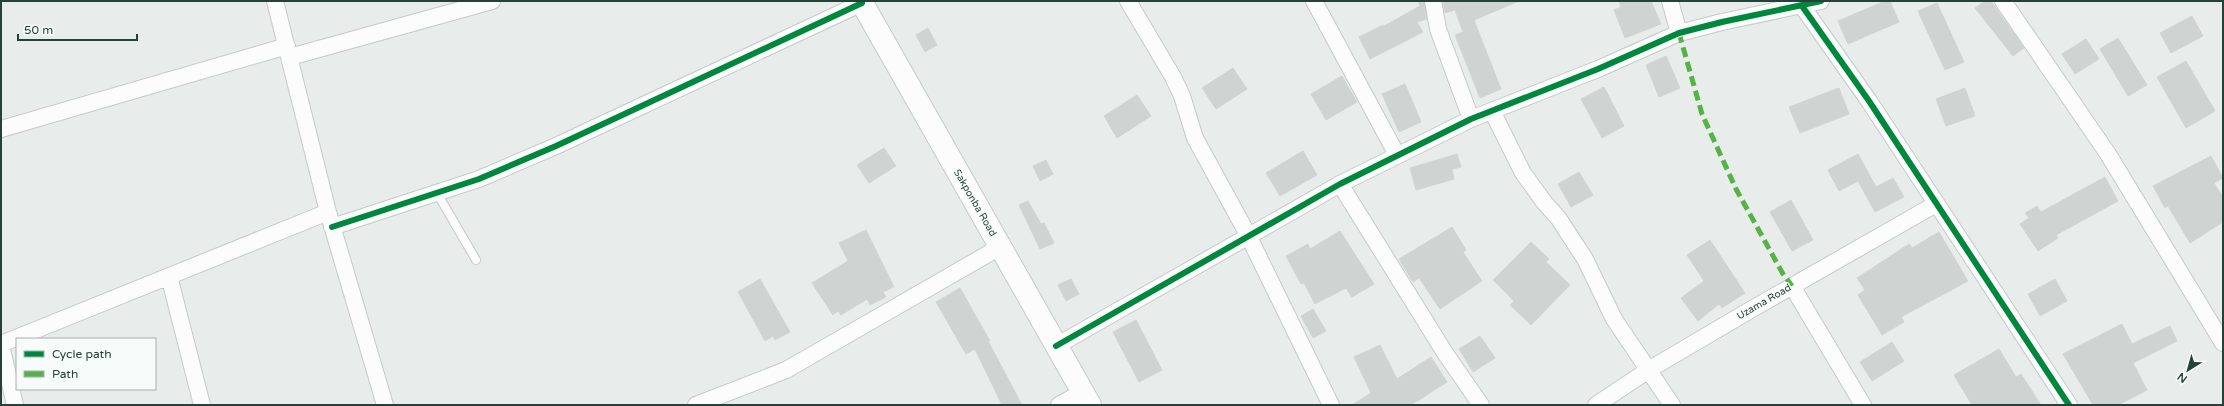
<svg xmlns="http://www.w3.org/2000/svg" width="2224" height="406" font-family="'Varela Round',sans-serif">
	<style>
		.building { fill: #cfd4d2; stroke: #d1d6d4 }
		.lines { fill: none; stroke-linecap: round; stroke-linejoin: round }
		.service-casing { stroke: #c5cac8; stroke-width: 10 }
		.minor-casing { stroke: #c5cac8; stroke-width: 18 }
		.secondary-casing { stroke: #c3cbc8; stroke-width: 24 }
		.service { stroke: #fcfcfc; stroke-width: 8 }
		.minor { stroke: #fcfcfc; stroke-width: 16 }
		.secondary { stroke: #fcfcfc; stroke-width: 22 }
		.quiet { stroke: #55b346; stroke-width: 5; stroke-dasharray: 10 5; stroke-linecap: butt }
		.cycleway-casing { stroke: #f7fbf9; stroke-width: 8 }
		.cycleway { stroke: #00873e; stroke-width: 6 }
		.labels { text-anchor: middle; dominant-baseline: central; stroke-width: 3; stroke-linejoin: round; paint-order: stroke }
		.street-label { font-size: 10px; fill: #24423a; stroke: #f7fbf9 }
	</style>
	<rect width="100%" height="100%" fill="#e8edeb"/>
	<path class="building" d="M 1418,1 L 1424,1 L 1427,19 L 1417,22 L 1423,32 L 1370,59 L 1359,37 L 1383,25 L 1384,26 L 1420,6 Z
		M 1443,1 L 1519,1 L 1474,20 L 1501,89 L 1480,98 L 1455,35 L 1463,32 L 1455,10 L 1445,13 Z
		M 1619,1 L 1651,1 L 1661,24 L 1625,38 L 1614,10 L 1621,7 Z
		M 1885,1 L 1890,1 L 1899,22 L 1848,44 L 1838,21 Z
		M 1985,1 L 1991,1 L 2024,48 L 2013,56 L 1975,8 Z
		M 1937,3 L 1964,62 L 1945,70 L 1918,11 Z
		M 2192,16 L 2203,36 L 2171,53 L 2160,33 Z
		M 928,28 L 937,45 L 925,52 L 916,35 Z
		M 2118,38 L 2147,85 L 2128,96 L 2100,49 Z
		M 2086,39 L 2099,59 L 2075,74 L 2062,54 Z
		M 1666,56 L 1680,88 L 1659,97 L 1646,65 Z
		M 2186,61 L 2215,111 L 2186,128 L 2157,77 Z
		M 1233,68 L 1247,89 L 1216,109 L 1202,88 Z
		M 1342,76 L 1357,102 L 1326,120 L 1311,94 Z
		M 1405,84 L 1421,122 L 1399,132 L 1382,94 Z
		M 1604,87 L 1624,126 L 1602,138 L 1581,99 Z
		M 1839,88 L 1849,114 L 1800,133 L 1789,107 Z
		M 1965,88 L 1975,116 L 1946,126 L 1936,99 Z
		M 1137,95 L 1151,116 L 1117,138 L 1104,116 Z
		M 884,148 L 896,166 L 869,183 L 857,165 Z
		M 1303,151 L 1317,175 L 1280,196 L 1266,173 Z
		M 1457,154 L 1461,167 L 1452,169 L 1454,179 L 1416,190 L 1410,168 Z
		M 1858,154 L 1876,187 L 1893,178 L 1904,197 L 1875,212 L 1858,181 L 1839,191 L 1828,170 Z
		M 2211,156 L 2223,178 L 2214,183 L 2223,197 L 2223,222 L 2190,243 L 2168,206 L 2165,208 L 2153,186 Z
		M 1046,160 L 1053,174 L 1040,181 L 1033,166 Z
		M 1579,172 L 1593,195 L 1571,207 L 1558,184 Z
		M 2105,177 L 2118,201 L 2056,235 L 2058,238 L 2038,251 L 2020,224 L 2029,218 L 2025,213 L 2037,206 L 2041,212 Z
		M 1791,200 L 1813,240 L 1792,251 L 1770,212 Z
		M 1028,201 L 1041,224 L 1044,223 L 1054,243 L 1040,249 L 1019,205 Z
		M 1452,227 L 1466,250 L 1463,252 L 1482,281 L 1440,309 L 1419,278 L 1413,282 L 1399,259 Z
		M 866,230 L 894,287 L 883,292 L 886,297 L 870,305 L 867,299 L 841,315 L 838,311 L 833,315 L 812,283 L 848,261 L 839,243 Z
		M 1340,231 L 1374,284 L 1352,297 L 1346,288 L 1315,304 L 1304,283 L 1301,284 L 1286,256 L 1308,244 L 1310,249 Z
		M 1939,232 L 1968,281 L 1901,317 L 1904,322 L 1882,335 L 1858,295 L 1865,290 L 1857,278 L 1909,244 L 1912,248 Z
		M 1710,240 L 1745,293 L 1722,308 L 1719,304 L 1698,321 L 1681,298 L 1704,281 L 1687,255 Z
		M 1531,242 L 1549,259 L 1546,262 L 1570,285 L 1531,325 L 1510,305 L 1514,301 L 1493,280 Z
		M 760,279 L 790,332 L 775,340 L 773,336 L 765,341 L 738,292 Z
		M 1071,279 L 1079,294 L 1066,301 L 1058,285 Z
		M 2055,279 L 2067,301 L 2040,316 L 2028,294 Z
		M 960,288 L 990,341 L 988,341 L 1022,405 L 1002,405 L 975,349 L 966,354 L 936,302 Z
		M 1313,309 L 1326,331 L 1313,338 L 1301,316 Z
		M 1136,320 L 1162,370 L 1139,382 L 1113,332 Z
		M 2122,324 L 2132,344 L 2170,326 L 2177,341 L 2133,363 L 2147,390 L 2118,405 L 2093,405 L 2063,354 Z
		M 1480,336 L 1495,358 L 1473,372 L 1459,349 Z
		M 1892,342 L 1904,361 L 1872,381 L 1860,362 Z
		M 1380,345 L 1397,379 L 1431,357 L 1447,382 L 1411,405 L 1352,405 L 1371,393 L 1354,357 Z
		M 1999,349 L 2016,377 L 2021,374 L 2041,405 L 1972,405 L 1954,375 Z"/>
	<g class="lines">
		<defs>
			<path id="service" d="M 437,193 L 476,260"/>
			<path id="minor" d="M 275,1 L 328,212 L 385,405
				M 1128,1 L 1173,77 L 1182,96 L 1195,138 L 1248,235 L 1331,405
				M 1314,1 L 1397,155
				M 1433,1 L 1438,29 L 1471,119
				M 1670,1 L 1679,33
				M 2003,1 L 2108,154 L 2223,343
				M 1802,6 L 1869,101 L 2069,405
				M 290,57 L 492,1
				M 1492,111 L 1523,173 L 1544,202 L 1559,219 L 1585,259 L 1614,319 L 1672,405
				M 1,129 L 287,46
				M 1340,184 L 1445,353 L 1481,405
				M 332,227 L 479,179 L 556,146 L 862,3
				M 169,276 L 202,405
				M 1792,286 L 1863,405
				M 1,344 L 328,212
				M 1,345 L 15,405
				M 1056,346 L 1340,184 L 1471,119 L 1598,69 L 1679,33 L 1722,22 L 1821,1
				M 696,405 L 786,370 L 1000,247
				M 1059,405 L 1083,392
				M 1596,405 L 1650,369 L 1752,309 L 1936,204"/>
			<path id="secondary" d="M 861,1 L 1090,405"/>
		</defs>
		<use href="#service" class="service-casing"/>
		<use href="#minor" class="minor-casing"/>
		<use href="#secondary" class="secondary-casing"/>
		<use href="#service" class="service"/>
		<use href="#minor" class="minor"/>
		<use href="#secondary" class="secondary"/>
		<path class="quiet" d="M 1679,33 L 1702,114 L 1736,189 L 1783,274 L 1792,286"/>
		<defs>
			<path id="cycleway" d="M 1802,6 L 1869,101 L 2069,405
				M 332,227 L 479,179 L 556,146 L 862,3
				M 1056,346 L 1340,184 L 1471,119 L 1598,69 L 1679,33 L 1722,22 L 1821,1"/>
		</defs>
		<use href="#cycleway" class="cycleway-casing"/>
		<use href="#cycleway" class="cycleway"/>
	</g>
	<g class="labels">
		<g class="street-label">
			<text transform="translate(975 203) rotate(60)">Sakponba Road</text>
			<text transform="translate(1764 302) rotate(-30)">Uzama Road</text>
		</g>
	</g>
	<rect width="2224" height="406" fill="none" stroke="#24423a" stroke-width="4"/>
	<rect x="16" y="338" width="140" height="52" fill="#f7fbf9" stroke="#a3b1ad"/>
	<rect x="24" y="351" width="20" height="6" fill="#00873e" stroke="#a3b1ad"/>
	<text x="52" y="358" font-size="12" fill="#24423a">Cycle path</text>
	<rect x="24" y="371" width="20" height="6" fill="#55b346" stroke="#a3b1ad"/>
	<text x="52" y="378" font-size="12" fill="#24423a">Path</text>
	<g transform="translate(2188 370) rotate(217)" stroke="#f7fbf9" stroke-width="3" paint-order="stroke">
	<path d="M0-3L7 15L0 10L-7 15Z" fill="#24423a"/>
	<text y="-6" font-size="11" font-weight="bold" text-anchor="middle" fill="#24423a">N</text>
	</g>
	<path d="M18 34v6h119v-6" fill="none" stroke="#24423a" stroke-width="2"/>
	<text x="24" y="34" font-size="12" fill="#24423a" stroke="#f7fbf9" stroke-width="3" paint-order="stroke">50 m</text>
</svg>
